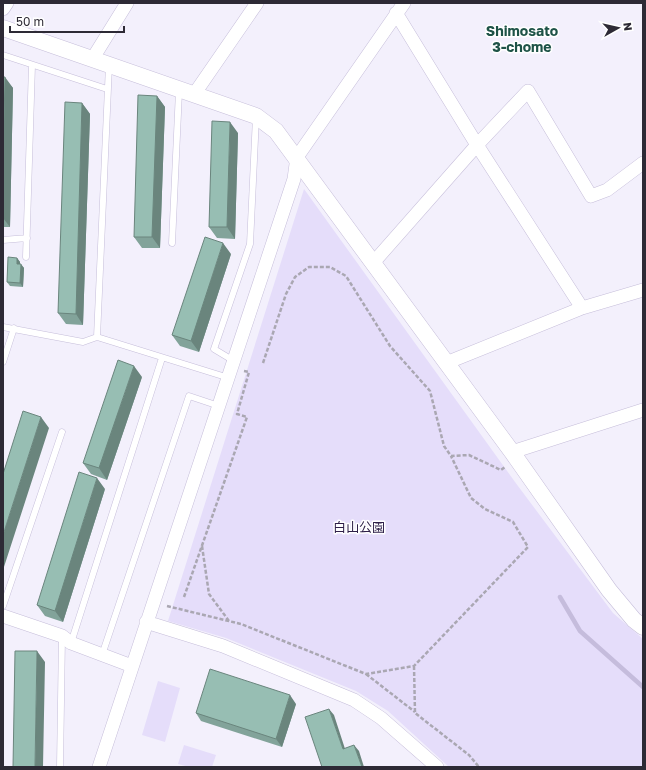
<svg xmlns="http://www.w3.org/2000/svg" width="646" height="770" font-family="'Golos Text','Noto Sans JP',sans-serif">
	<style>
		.green { fill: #e5ddfa }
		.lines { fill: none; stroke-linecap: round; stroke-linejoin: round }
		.stream { stroke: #c5bcdc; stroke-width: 4.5 }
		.service-casing { stroke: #c6beda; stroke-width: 7 }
		.minor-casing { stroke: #c6beda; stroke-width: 14 }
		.tertiary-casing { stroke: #c6beda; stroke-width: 17 }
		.path { stroke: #aaa7b2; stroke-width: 2.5; stroke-dasharray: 4 2; stroke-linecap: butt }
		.service { stroke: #fff; stroke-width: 6 }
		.minor { stroke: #fff; stroke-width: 13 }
		.tertiary { stroke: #fff; stroke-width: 16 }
		.wall { fill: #82a39a }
		.shaded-wall { fill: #6a857d }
		.building { fill: #97beb3; stroke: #6a857d }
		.labels { text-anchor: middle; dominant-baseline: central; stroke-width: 3; stroke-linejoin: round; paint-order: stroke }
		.park-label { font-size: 13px; fill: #2f2049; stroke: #fff }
		.neighbourhood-label { font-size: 14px; font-weight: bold; fill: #1e5347; stroke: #fff }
	</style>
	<rect width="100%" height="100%" fill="#f3f0fc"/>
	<path class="green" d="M 304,189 L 515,482 L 613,613 L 643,639 L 643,767 L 449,767 L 388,711 L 356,691 L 226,638 L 168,621 Z
		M 158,681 L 180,688 L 165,742 L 142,735 Z
		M 184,745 L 216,755 L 212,767 L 189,767 L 178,764 Z"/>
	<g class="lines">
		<path class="stream" d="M 560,597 L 580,631 L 643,687"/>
		<defs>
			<path id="service" d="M 3,55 L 107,89
				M 3,240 L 27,238
				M 172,243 L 179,91
				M 26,257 L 32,65
				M 3,327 L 83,342 L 97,337 L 229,378
				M 97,337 L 109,65
				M 234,361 L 214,349 L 250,244 L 256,117
				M 3,362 L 14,328
				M 3,606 L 62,432
				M 71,643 L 162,358
				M 102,655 L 189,396 L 219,406
				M 60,767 L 62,636"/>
			<path id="minor" d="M 3,9 L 7,3
				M 396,13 L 477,145 L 582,308
				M 93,58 L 127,3
				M 195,93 L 257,3
				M 373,263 L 477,145 L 528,91 L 591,196 L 607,190 L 643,163
				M 446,363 L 582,308 L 643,290
				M 512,452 L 643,410
				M 3,616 L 62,636 L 71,643 L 132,666
				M 146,622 L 223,646 L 354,700 L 381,718 L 437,767
				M 99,767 L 294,179 L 297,157 L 404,3"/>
			<path id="tertiary" d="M 3,28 L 256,116 L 276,131 L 512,452 L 609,590 L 634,620 L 643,627"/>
		</defs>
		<use href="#service" class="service-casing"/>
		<use href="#minor" class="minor-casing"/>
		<use href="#tertiary" class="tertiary-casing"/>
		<path class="path" d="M 263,363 L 286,294 L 295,277 L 309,267 L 330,267 L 346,276 L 390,346 L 430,391 L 444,446 L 451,456 L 469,455 L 501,470 L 505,467
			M 202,546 L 209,594 L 229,621
			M 184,597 L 247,417 L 237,414 L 249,372 L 244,371
			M 167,606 L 241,624 L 366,674 L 414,666 L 528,547 L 513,522 L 485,509 L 471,498 L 451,456
			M 414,666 L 415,713 L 469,755 L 479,767
			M 366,674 L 415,712"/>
		<use href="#service" class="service"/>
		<use href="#minor" class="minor"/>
		<use href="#tertiary" class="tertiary"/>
	</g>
	<path class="wall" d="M 3,77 L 13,88 L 10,227 L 3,227 Z
		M 157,96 L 165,107 L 160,248 L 142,248 L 134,237 Z
		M 82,103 L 90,114 L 83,325 L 66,324 L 58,313 Z
		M 238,133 L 235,239 L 217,238 L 209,227 Z
		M 231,254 L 199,352 L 180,346 L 172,335 Z
		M 17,258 L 20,262 L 20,264 L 24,268 L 23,287 L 10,286 L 7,282 Z
		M 142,377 L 107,480 L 91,474 L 83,463 Z
		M 105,489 L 63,622 L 45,616 L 37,605 Z
		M 296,704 L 282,747 L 201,721 L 196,713 Z"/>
	<path class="shaded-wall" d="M 5,77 L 13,88 L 10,227 L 3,218 L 3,167 Z
		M 157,96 L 165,107 L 160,248 L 152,237 Z
		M 82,103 L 90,114 L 83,325 L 76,314 Z
		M 230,122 L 238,133 L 235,239 L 227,227 Z
		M 223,243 L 231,254 L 199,352 L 191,341 Z
		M 17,258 L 20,262 L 20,268 L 17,264 Z
		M 21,264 L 24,268 L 23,287 L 20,283 Z
		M 134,366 L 142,377 L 107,480 L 99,468 Z
		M 41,417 L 49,428 L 3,570 L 3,535 Z
		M 97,478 L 105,489 L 63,622 L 55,611 Z
		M 37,651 L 45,662 L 43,767 L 35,767 Z
		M 290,695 L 296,704 L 282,747 L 276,739 Z
		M 329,709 L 334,715 L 347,755 L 343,749 Z
		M 354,745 L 359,751 L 364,767 L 362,767 Z"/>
	<path class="building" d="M 3,77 L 5,77 L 3,167 Z
		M 138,95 L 157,96 L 152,237 L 134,237 Z
		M 65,102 L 82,103 L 76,314 L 58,313 Z
		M 212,121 L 230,122 L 227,227 L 209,227 Z
		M 205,237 L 223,243 L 191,341 L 172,335 Z
		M 8,257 L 17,258 L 17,264 L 21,264 L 20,283 L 7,282 Z
		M 118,360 L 134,366 L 99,468 L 83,463 Z
		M 23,411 L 41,417 L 3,535 L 3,474 Z
		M 79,472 L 97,478 L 55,611 L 37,605 Z
		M 15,651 L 37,651 L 35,767 L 13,767 Z
		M 210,669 L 290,695 L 276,739 L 196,713 Z
		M 329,709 L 343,749 L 354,745 L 362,767 L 322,767 L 305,717 Z"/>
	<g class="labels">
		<g class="park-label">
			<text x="359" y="527">白山公園</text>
		</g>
		<g class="neighbourhood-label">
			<text x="522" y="30">Shimosato<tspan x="522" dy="16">3-chome</tspan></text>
		</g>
	</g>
	<rect width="646" height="770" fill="none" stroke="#2d2a35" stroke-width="8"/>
	<g transform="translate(618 28) rotate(82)" stroke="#ffffff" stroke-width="3" paint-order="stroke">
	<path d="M0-3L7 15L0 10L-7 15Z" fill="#2d2a35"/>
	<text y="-6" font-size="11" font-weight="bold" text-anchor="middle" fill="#2d2a35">N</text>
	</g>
	<path d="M10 26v6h114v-6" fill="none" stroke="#2d2a35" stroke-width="2"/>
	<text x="16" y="26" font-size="12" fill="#2d2a35" stroke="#ffffff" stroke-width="3" paint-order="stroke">50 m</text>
</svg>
